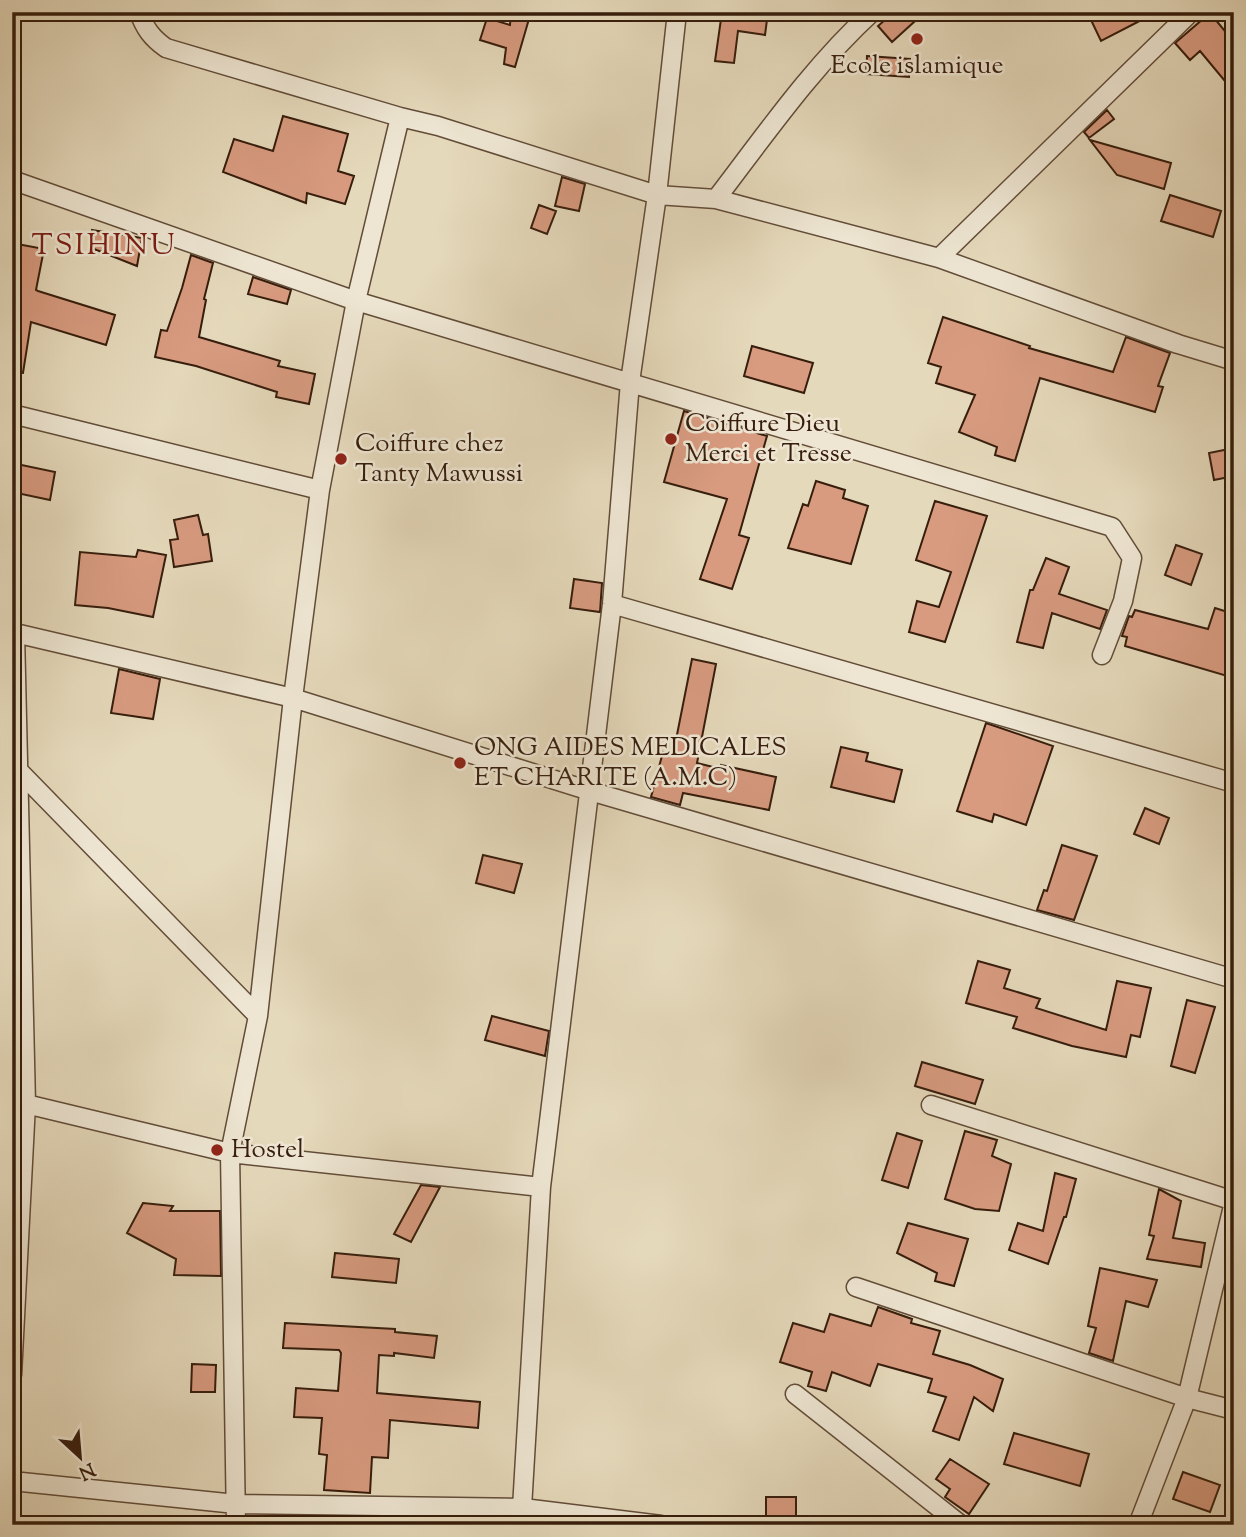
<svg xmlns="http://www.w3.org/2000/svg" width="1246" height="1537" font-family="'Sorts Mill Goudy',serif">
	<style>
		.building { fill: #d89b80; stroke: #361d0c; stroke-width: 2 }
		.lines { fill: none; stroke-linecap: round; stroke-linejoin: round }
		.street-casing { stroke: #624c38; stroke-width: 21 }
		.street { stroke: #eee6d3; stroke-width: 18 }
		.poi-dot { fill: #8f2418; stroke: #eee6d3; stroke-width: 2.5 }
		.labels { text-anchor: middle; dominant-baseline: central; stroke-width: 5; stroke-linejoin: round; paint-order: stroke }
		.poi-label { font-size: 26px; fill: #361d0c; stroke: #eee6d3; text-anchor: start }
		.quarter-label { font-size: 30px; letter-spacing: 2px; fill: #7a1f14; stroke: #eee6d3 }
	</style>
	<rect width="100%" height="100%" fill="#e5d9bb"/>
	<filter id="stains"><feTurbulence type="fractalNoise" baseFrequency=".00286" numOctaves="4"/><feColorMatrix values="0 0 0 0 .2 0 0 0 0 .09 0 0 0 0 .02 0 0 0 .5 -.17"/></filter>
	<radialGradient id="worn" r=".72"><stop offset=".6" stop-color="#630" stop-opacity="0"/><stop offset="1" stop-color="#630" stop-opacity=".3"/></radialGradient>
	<path class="building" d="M 511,12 L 531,12 L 515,67 L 504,64 L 506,48 L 480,40 L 487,18 L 510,25 Z
		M 722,12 L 768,12 L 765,35 L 738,31 L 734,63 L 715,61 Z
		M 894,12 L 925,12 L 892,42 L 878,26 Z
		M 1107,12 L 1157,12 L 1101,41 L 1091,20 Z
		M 1210,13 L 1234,42 L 1234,92 L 1200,51 L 1190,60 L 1175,43 Z
		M 867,56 L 910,59 L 909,77 L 866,74 Z
		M 1107,110 L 1114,119 L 1089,138 L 1084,132 Z
		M 283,116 L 348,134 L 338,171 L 354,176 L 345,204 L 307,193 L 306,203 L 223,172 L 234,139 L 273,151 Z
		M 1090,140 L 1171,163 L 1164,189 L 1117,175 Z
		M 562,177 L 585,184 L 579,211 L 555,206 Z
		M 1170,195 L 1221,211 L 1213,237 L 1161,221 Z
		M 539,205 L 556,211 L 547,234 L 531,228 Z
		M 92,230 L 142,238 L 137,266 L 89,247 Z
		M 12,243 L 44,249 L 36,290 L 38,291 L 115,315 L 106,345 L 31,322 L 23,373 L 12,372 Z
		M 191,255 L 213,263 L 204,299 L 206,300 L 199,337 L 280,361 L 278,366 L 315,374 L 309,404 L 276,397 L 277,392 L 196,366 L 155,357 L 161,330 L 167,331 L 182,288 Z
		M 253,277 L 291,290 L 287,304 L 248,294 Z
		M 943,317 L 1030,346 L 1029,348 L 1113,372 L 1126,337 L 1170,353 L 1158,386 L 1163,387 L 1155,412 L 1040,378 L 1015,461 L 995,455 L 997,447 L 959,432 L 975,395 L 936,383 L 941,367 L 928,363 Z
		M 752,346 L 813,363 L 804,393 L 744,376 Z
		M 684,411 L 767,436 L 739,535 L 749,538 L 732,589 L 700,579 L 727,499 L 664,482 Z
		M 1234,448 L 1234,476 L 1214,480 L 1209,453 Z
		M 12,463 L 55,472 L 50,500 L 12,492 Z
		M 816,481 L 845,490 L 843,498 L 868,506 L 851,564 L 788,548 L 803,504 L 808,506 Z
		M 935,501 L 987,516 L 945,642 L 909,632 L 917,601 L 939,607 L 951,572 L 916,560 Z
		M 198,515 L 203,535 L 208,534 L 212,561 L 174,567 L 170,540 L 178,539 L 174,520 Z
		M 1176,545 L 1202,554 L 1191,585 L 1165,575 Z
		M 138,550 L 166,555 L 153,617 L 108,608 L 75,605 L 80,552 L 136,557 Z
		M 1046,558 L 1069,567 L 1059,594 L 1107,610 L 1100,629 L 1052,613 L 1043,648 L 1017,642 L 1030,590 L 1033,590 Z
		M 574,579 L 602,583 L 600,612 L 570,608 Z
		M 1215,608 L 1234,614 L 1234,678 L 1125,646 L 1127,637 L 1122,636 L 1129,616 L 1132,617 L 1135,610 L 1208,629 Z
		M 692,659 L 716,664 L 697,763 L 721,769 L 721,765 L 776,777 L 769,810 L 683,793 L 680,805 L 651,797 L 663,752 L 673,755 Z
		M 119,669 L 160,679 L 153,719 L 111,713 Z
		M 986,723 L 1053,746 L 1026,825 L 994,814 L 992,822 L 957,811 Z
		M 841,747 L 868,753 L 866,761 L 902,770 L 894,802 L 831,787 Z
		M 1145,808 L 1169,818 L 1159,844 L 1134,834 Z
		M 1062,845 L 1097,856 L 1074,920 L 1037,910 L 1044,890 L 1047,891 Z
		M 483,855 L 522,864 L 514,893 L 476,883 Z
		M 978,961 L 1010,970 L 1004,988 L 1040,999 L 1036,1008 L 1106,1030 L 1117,981 L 1151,988 L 1140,1037 L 1131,1035 L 1126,1057 L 1072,1046 L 1013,1028 L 1017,1017 L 966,1003 Z
		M 1187,1000 L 1215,1007 L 1195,1073 L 1171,1066 Z
		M 492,1016 L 549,1031 L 545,1056 L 485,1040 Z
		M 922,1062 L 983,1080 L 975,1104 L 915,1086 Z
		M 965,1131 L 997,1140 L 992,1156 L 1011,1164 L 999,1211 L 975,1209 L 945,1199 Z
		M 897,1133 L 922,1141 L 908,1188 L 882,1180 Z
		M 1055,1173 L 1076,1179 L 1066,1217 L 1064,1217 L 1048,1264 L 1009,1250 L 1018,1223 L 1043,1231 Z
		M 421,1185 L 440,1187 L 411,1242 L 394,1234 Z
		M 1159,1189 L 1181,1201 L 1173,1238 L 1205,1243 L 1201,1267 L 1147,1259 L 1154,1236 L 1149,1235 Z
		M 143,1203 L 173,1206 L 170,1211 L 220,1211 L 221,1276 L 174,1275 L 176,1259 L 127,1233 Z
		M 908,1223 L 968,1239 L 954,1286 L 935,1281 L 937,1273 L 897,1253 Z
		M 335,1253 L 399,1259 L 396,1283 L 332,1277 Z
		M 1100,1268 L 1157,1280 L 1148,1307 L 1126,1301 L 1113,1361 L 1089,1353 L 1096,1328 L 1088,1326 Z
		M 878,1307 L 912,1319 L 911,1323 L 940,1331 L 933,1354 L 970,1365 L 1003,1379 L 993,1411 L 974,1397 L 959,1440 L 933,1431 L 946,1397 L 928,1392 L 932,1379 L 878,1364 L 870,1386 L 832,1372 L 826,1391 L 808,1386 L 812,1372 L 780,1362 L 793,1323 L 824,1332 L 830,1314 L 871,1326 Z
		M 285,1323 L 395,1329 L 395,1332 L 437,1336 L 434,1358 L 394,1353 L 394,1356 L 379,1355 L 377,1393 L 480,1402 L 478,1428 L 390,1420 L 388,1458 L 372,1457 L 370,1493 L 324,1490 L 327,1455 L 319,1454 L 322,1418 L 294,1417 L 296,1388 L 338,1391 L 341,1353 L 339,1350 L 283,1348 Z
		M 192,1364 L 216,1365 L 215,1392 L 191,1392 Z
		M 1014,1433 L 1089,1454 L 1080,1486 L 1004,1464 Z
		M 950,1459 L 989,1484 L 969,1514 L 945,1497 L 950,1489 L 936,1479 Z
		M 1183,1472 L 1220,1485 L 1210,1512 L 1173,1499 Z
		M 766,1497 L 796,1497 L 796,1516 L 766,1516 Z"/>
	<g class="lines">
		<defs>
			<path id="street" d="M 139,12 C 145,29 152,38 166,48 L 400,117 L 438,126 L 657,195 L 716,199 L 939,258 L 1178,344 L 1234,361
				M 12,180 L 356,301 L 1112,527 L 1132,558 L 1123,601 L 1102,655
				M 716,199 C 765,135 812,67 872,12
				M 939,258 L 1191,12
				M 12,414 L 320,490
				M 612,604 L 1234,783
				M 19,771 L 258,1016
				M 12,1104 L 26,1104 L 230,1153 L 541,1187
				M 931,1105 L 1234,1201
				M 856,1287 L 1187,1398 L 1234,1410
				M 12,1375 L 26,1104 L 15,633 L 293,698 L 590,791 L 1234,979
				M 795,1394 L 961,1525
				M 12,1481 L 236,1504 L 523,1508 L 661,1525
				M 236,1525 L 230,1153 L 258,1016 L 293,698 L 320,490 L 356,301 L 400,117
				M 521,1525 L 541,1187 L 612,604 L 630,382 L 657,195 L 677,12
				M 1138,1525 L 1187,1398 L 1234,1202"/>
		</defs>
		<use href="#street" class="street-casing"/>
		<use href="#street" class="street"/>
	</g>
	<g class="poi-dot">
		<circle cx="917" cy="39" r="7"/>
		<circle cx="671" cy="439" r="7"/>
		<circle cx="341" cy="459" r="7"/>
		<circle cx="460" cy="763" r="7"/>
		<circle cx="217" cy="1150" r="7"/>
	</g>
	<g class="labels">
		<g class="poi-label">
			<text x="917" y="66" text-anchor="middle">Ecole islamique</text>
			<text x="685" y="424">Coiffure Dieu<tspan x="685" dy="30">Merci et Tresse</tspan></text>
			<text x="355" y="444">Coiffure chez<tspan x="355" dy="30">Tanty Mawussi</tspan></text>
			<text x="474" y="748">ONG AIDES MEDICALES<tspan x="474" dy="30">ET CHARITE (A.M.C)</tspan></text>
			<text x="231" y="1150">Hostel</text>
		</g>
		<g class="quarter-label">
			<text x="104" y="246">TSIHINU</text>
		</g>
	</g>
	<rect width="1246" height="1537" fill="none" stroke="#e5d9bb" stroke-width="42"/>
	<rect x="14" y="14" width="1218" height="1509" fill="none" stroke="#361d0c" stroke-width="3.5"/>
	<rect x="21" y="21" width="1204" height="1495" fill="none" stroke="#361d0c" stroke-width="2"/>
	<g transform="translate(80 1457) rotate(154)" stroke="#eee6d3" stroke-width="5" paint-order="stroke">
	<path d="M0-5L12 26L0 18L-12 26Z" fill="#361d0c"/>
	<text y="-10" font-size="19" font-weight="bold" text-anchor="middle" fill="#361d0c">N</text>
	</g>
	<rect width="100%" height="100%" filter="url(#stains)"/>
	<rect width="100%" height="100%" fill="url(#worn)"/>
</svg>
